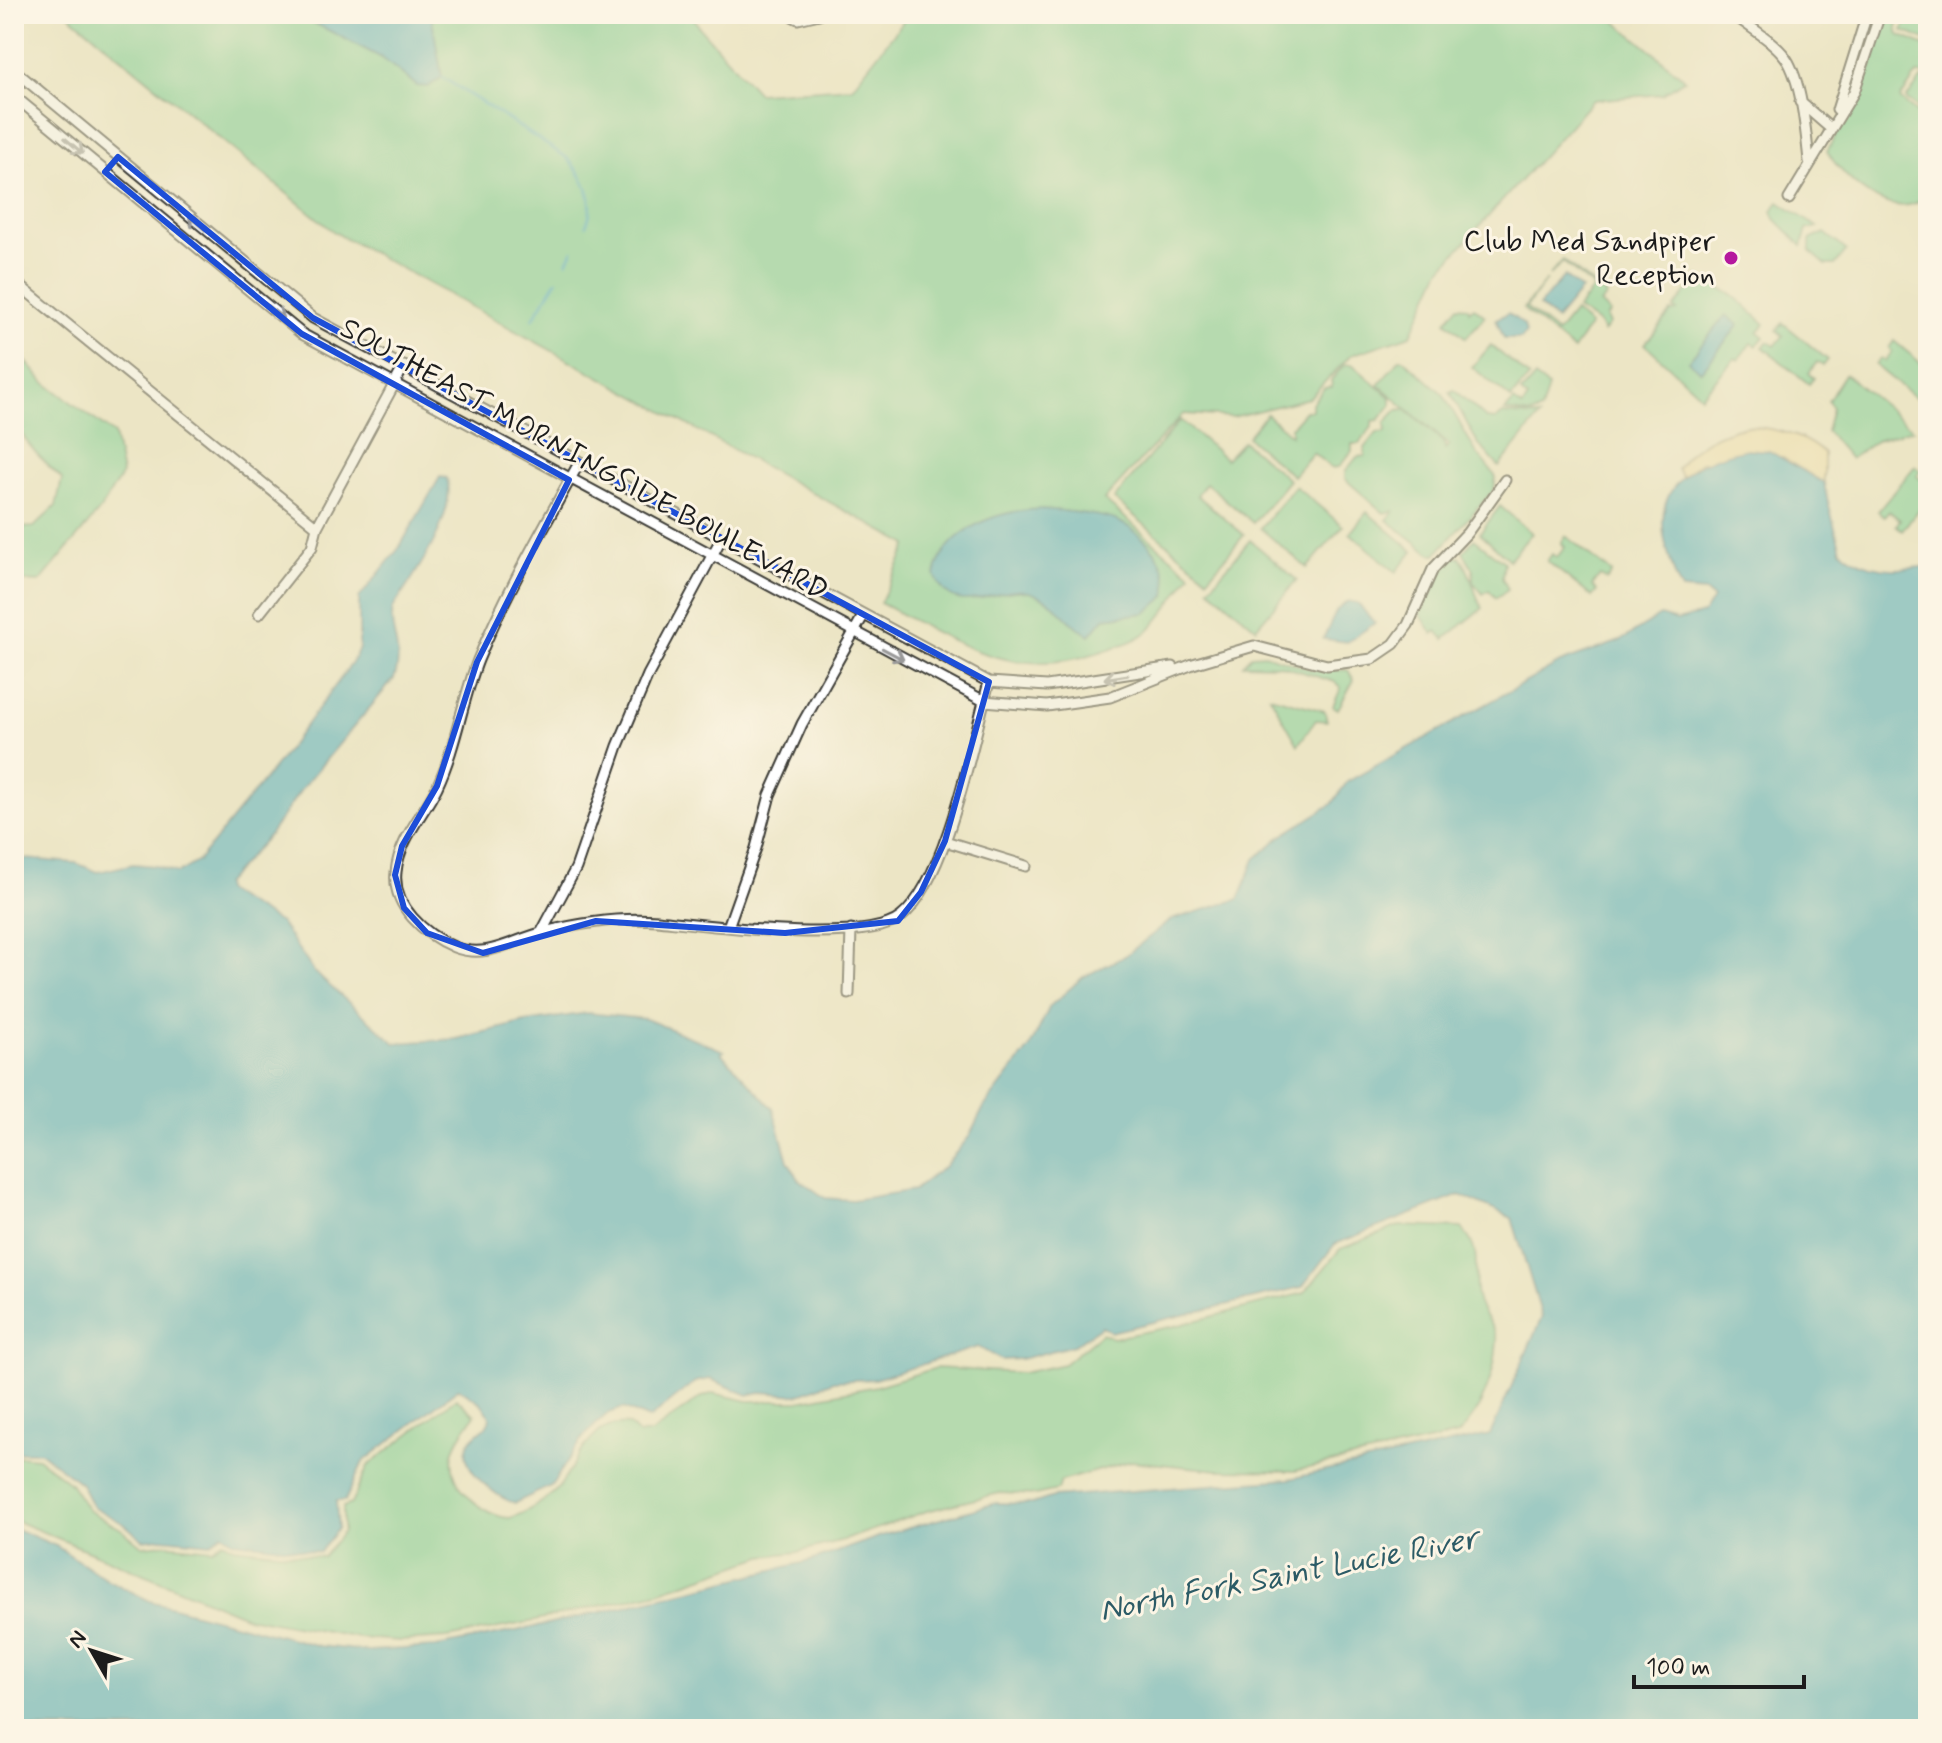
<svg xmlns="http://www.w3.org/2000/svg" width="1942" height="1743" font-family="Mynerve,sans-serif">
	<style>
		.green { fill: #73cd94; stroke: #487458; stroke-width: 2 }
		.sand { fill: #eeda9e; stroke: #857b5d; stroke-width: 2 }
		.water { fill: #40a8c0; stroke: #2e626e; stroke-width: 2 }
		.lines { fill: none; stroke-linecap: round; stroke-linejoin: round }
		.stream { stroke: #40a8c0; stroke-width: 3 }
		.minor-casing { stroke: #3b3a35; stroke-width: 13 }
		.minor { stroke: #fff; stroke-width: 9 }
		.oneway { stroke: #999 }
		.marked { fill: none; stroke: #1d4ed8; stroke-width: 6; stroke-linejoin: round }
		.poi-dot { fill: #b5179e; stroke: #fcf5e5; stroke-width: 3 }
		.labels { text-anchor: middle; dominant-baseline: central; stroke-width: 6; stroke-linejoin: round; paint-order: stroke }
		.poi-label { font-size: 30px; fill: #1c1c1c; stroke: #fcf5e5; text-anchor: end }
		.street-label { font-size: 30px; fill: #1c1c1c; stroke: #fcf5e5 }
		.water-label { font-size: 32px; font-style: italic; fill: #2c5b66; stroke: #fcf5e5 }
	</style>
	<rect width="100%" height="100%" fill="#fcf5e5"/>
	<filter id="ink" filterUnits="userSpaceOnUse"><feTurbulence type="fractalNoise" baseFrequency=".0125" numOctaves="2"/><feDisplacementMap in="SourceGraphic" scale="16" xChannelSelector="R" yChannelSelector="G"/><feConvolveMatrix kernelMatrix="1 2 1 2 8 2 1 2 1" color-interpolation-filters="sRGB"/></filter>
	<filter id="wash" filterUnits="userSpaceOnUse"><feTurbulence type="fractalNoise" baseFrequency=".006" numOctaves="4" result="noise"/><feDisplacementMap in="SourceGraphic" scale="32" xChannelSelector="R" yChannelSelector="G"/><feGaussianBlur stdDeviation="1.8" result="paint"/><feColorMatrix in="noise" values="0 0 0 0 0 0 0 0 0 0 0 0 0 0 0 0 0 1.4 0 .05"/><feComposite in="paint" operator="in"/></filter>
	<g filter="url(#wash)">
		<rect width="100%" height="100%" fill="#ece5c5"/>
		<path class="green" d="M 68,14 L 692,14 L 699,27 L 758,93 L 852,87 L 909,14 L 1607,14 L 1685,79 L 1663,94 L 1593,100 L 1441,269 L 1411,335 L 1351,355 L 1309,398 L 1233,417 L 1183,414 L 1104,500 L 1191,574 C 1178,592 1166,613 1150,629 C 1139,641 1116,647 1100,652 C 1009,682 958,643 880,603 L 908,545 L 334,232 Z
			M 1886,14 L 1902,14 L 1897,28 L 1899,35 L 1928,47 L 1928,75 L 1917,74 L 1900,99 L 1928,122 L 1928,194 C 1897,228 1843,180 1827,151 L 1871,69 Z
			M 1909,14 L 1928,14 L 1928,41 L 1903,31 Z
			M 1922,78 L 1928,82 L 1928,115 L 1906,99 Z
			M 1779,202 L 1817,227 L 1807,230 L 1802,246 L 1775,219 L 1772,211 Z
			M 1825,233 L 1847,251 L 1835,265 L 1826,265 L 1810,251 L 1810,240 Z
			M 1563,260 L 1607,296 L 1600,304 L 1610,313 L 1606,317 L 1609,324 L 1603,332 L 1599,324 L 1577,309 L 1594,288 L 1563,262 L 1549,276 Z
			M 1699,276 L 1734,296 L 1765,324 L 1758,332 L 1764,337 L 1756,346 L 1751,343 L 1738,360 L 1735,358 L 1701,396 L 1645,344 L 1671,312 L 1677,311 L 1674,308 Z
			M 1546,280 L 1526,308 L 1557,333 L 1574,312 L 1590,325 L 1573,350 L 1523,309 Z
			M 1458,306 L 1468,307 L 1469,311 L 1474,307 L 1485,316 L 1466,338 L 1446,321 Z
			M 1783,323 L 1828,360 L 1823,366 L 1817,362 L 1809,373 L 1814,378 L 1809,384 L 1763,347 L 1768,341 L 1775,346 L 1783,336 L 1777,330 Z
			M 1894,341 L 1928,369 L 1928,379 L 1918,390 L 1924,395 L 1919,401 L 1875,365 L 1881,358 L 1885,361 L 1892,352 L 1889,348 Z
			M 1491,345 L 1529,377 L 1511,399 L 1472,367 Z
			M 14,355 L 22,357 L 44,382 L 114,434 L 122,474 L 100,510 L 40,582 L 14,581 L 14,528 L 34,527 L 56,506 L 62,479 C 8,427 14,428 14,355 Z
			M 1399,359 L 1403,359 L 1443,394 L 1476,452 L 1496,477 L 1494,490 L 1436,554 L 1431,554 L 1387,520 L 1394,511 L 1384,513 L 1345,479 L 1345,472 L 1357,457 L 1365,456 L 1365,448 L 1377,433 L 1386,432 L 1385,423 L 1397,410 L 1405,409 L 1444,442 L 1445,449 L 1449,445 L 1379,385 Z
			M 1352,364 L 1391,398 L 1391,406 L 1379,420 L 1372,421 L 1372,427 L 1359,444 L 1352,444 L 1352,451 L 1339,467 L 1331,468 L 1313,453 L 1293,476 L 1247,437 L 1266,414 L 1291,435 L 1291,427 L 1305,411 L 1312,410 L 1312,403 L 1324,388 L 1332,387 L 1331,380 L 1344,365 Z
			M 1845,374 L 1849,377 L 1913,429 L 1879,439 L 1850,459 L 1826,431 L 1832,408 L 1828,400 Z
			M 1535,377 L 1548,387 L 1541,411 L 1531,415 L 1505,411 L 1514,401 L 1522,407 L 1528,399 L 1521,393 Z
			M 1454,390 L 1487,419 L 1495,420 L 1503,414 L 1539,417 L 1499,467 L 1477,442 L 1450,392 Z
			M 1180,420 L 1226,459 L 1243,441 L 1289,480 L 1253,523 L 1206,483 L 1197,495 L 1244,535 L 1208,578 L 1114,499 Z
			M 1915,466 L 1921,471 L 1917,476 L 1928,485 L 1928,499 L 1902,530 L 1896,525 L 1900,520 L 1889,511 L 1884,516 L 1878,511 Z
			M 1295,486 L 1343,526 L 1307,568 L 1260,528 Z
			M 1500,506 L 1532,533 L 1509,560 L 1480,533 Z
			M 1367,512 L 1413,551 L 1396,572 L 1350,533 Z
			M 1566,536 L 1612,573 L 1607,580 L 1600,576 L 1592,586 L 1597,591 L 1592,597 L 1547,561 L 1552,554 L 1557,557 L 1565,547 L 1561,543 Z
			M 1474,539 L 1504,562 L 1502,578 L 1508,589 L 1496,598 L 1489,590 L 1483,594 L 1473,582 L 1473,568 L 1463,552 Z
			M 1250,540 L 1297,580 L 1256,628 L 1209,588 Z
			M 1455,557 L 1460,557 C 1473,573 1473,595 1483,608 L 1444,639 L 1437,631 L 1433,634 L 1420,614 L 1442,571 Z
			M 1265,654 L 1313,670 L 1348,670 L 1354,680 L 1338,709 L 1333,706 L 1341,688 L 1335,682 L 1279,665 L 1243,664 L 1251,655 Z
			M 1270,696 L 1325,711 L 1327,721 L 1316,720 L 1298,745 Z
			M 1399,1226 L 1462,1228 C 1486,1258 1470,1270 1478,1301 C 1482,1316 1495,1326 1497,1341 C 1495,1375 1482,1411 1458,1435 L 1295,1471 L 1218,1470 L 1131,1461 L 1061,1481 L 1058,1490 L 1035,1495 L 1000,1493 L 927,1511 L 847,1539 L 798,1552 L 763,1556 L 658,1592 L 535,1621 L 448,1638 L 401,1641 L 359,1638 L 247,1617 L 14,1520 L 14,1460 L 20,1456 L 38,1458 L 70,1483 L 88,1510 L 121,1529 L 142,1546 L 164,1544 L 213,1549 L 223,1541 L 234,1547 L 323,1557 L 343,1532 L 343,1507 L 351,1504 L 368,1466 L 456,1398 L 475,1415 C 467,1427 456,1440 453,1454 C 447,1485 482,1516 510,1518 C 524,1514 549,1499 558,1488 C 579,1462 588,1420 629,1425 L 638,1434 L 651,1433 L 700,1398 L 713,1393 L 748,1401 L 798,1401 L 876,1386 L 936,1368 L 1022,1373 L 1064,1364 L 1102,1333 L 1113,1338 L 1175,1326 L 1304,1293 L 1340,1249 Z"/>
		<path class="sand" d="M 1746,426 C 1773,428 1804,434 1824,454 L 1824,483 L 1783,458 L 1701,462 L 1682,477 L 1677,469 C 1691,445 1720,432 1746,426 Z"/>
		<path class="water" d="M 297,14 L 431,14 L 442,77 L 428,87 L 417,86 L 382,58 Z
			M 1564,276 L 1581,290 L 1556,320 L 1539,306 Z
			M 1508,313 L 1524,325 L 1526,333 L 1521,339 L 1504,339 L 1496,319 Z
			M 1726,315 L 1739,325 L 1701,371 L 1688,361 Z
			M 1747,449 L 1769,451 L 1824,483 C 1828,507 1835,526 1841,550 C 1868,572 1895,571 1928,566 L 1928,1729 L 14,1729 L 14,1528 L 56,1546 L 108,1580 L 150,1601 L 319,1646 L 368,1651 L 436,1647 L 550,1624 L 814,1560 L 884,1535 L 996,1503 L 1032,1504 L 1053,1497 L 1289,1479 L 1490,1435 L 1542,1317 L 1512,1218 L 1460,1195 L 1335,1244 L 1302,1287 L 1111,1332 L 1102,1326 L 1074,1345 L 1021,1359 L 1001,1360 L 978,1347 L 875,1379 L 834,1381 L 797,1395 L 760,1392 L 748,1395 L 710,1379 L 695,1382 L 649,1419 L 623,1408 L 607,1414 L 585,1435 L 551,1486 L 515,1503 C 497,1499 458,1468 468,1445 C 473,1432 489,1431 490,1416 L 481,1403 L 459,1388 L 363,1462 L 345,1501 L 336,1501 L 338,1528 L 320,1552 L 234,1541 L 222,1533 L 211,1543 L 162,1538 L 143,1540 L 124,1524 L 92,1506 L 81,1484 L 40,1452 L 14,1452 L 14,858 L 76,863 L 98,872 L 133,864 L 156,866 L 178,873 L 198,861 L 277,764 L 352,663 L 359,648 L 359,598 L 399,548 L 440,477 L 447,478 C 458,516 413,577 393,608 C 388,634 405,650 394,679 L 303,787 L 270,834 L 224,884 L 225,891 L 280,923 L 315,973 L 395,1043 L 456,1039 L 525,1022 L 588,1013 L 646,1019 L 724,1051 L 721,1053 L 773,1108 L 788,1161 L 799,1179 L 825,1198 L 852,1200 L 914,1190 L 945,1166 L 969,1137 L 984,1107 L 1030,1047 L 1050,1006 L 1083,977 L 1125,956 L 1171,920 L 1239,899 L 1255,859 L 1280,837 L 1332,804 L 1347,782 L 1560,663 L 1620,641 L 1660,616 L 1677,621 L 1703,614 L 1713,599 L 1705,592 L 1682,590 C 1674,578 1671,563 1667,549 C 1649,487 1693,460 1747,449 Z
			M 1043,509 C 1062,511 1103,514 1118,521 C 1146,535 1172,563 1166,596 L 1146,613 L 1104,618 L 1090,635 C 1065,624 1057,596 1023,591 C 992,588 953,622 935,575 C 945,527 1001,510 1043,509 Z
			M 1348,601 L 1357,603 L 1375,623 L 1347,642 L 1323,639 L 1337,610 Z"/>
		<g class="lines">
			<path class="stream" d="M 442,77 L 566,157 C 584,176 598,199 586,225
				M 567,262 L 573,250
				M 533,319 L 557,280"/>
		</g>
	</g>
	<g filter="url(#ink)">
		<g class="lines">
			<defs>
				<path id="minor" d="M 788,14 L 798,19 L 819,14
					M 1733,14 C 1749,27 1774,41 1786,58 C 1802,82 1806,133 1809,161
					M 14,70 L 313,318 L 989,682 L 1047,686 L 1173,667
					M 14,96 L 302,334 L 984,701 L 1047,706 L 1110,697 L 1193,664 L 1254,646 L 1327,665 L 1372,659 L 1394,644 L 1408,625 L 1433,569 L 1467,533 L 1505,480
					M 1800,102 L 1830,128
					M 1837,110 L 1867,14
					M 1789,199 L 1854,92 L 1880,14
					M 14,281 L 317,527
					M 579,463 C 544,527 506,592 478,660 C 462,701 456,747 437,787 C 423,816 399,839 396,872 C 392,906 425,935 454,947 C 487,960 512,940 544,932 C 581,923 619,917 657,920 C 705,925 866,946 901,917 C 947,880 973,740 989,682
					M 259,614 L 312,547 L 317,527 L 404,366
					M 945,841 L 1026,866
					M 728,927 L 756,848 L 770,795 L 802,724 L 863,616
					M 541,933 L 576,868 L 618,746 L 648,675 L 721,539
					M 849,994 L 851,930"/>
			</defs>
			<use href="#minor" class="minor-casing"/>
			<use href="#minor" class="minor"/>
		</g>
		<defs><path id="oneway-shaft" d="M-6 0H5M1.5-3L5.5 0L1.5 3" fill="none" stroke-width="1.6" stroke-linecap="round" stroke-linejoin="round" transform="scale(2)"/></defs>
		<g class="oneway">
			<use href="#oneway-shaft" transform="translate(74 146) rotate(40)"/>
			<use href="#oneway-shaft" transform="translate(198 224) rotate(-140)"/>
			<use href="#oneway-shaft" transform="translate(274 311) rotate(39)"/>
			<use href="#oneway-shaft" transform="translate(893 654) rotate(28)"/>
			<use href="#oneway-shaft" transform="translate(1116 677) rotate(171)"/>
		</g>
	</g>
	<path d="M0 0H1942V1743H0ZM 118,157 L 313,318 L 989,682 L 945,841 L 921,892 L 898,921 L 785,933 L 596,921 L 483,953 L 427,933 L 404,908 L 395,875 L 402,846 L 437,786 L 477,662 L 569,480 L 302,334 L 105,172 Z" fill="#ece5c5" fill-opacity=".55" fill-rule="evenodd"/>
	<path class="marked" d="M 118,157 L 313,318 L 989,682 L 945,841 L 921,892 L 898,921 L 785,933 L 596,921 L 483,953 L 427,933 L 404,908 L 395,875 L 402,846 L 437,786 L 477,662 L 569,480 L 302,334 L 105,172 Z"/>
	<circle class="poi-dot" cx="1731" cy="258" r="8"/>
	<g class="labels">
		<g class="poi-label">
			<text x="1715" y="241">Club Med Sandpiper<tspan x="1715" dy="34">Reception</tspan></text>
		</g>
		<g class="street-label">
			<text transform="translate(584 460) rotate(29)">SOUTHEAST MORNINGSIDE BOULEVARD</text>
		</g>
		<g class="water-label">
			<text transform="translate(1289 1575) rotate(-11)">North Fork Saint Lucie River</text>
		</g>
	</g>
	<rect width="1942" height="1743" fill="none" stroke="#fcf5e5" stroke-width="48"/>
	<g transform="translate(92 1651) rotate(309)" stroke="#fcf5e5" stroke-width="6" paint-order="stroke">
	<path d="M0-6L14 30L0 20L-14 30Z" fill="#1c1c1c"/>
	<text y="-12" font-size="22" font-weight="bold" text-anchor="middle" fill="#1c1c1c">N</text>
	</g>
	<path d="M1634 1675v12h170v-12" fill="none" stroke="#1c1c1c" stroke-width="4"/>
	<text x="1646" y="1675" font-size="24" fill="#1c1c1c" stroke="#fcf5e5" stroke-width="6" paint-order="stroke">100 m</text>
</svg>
